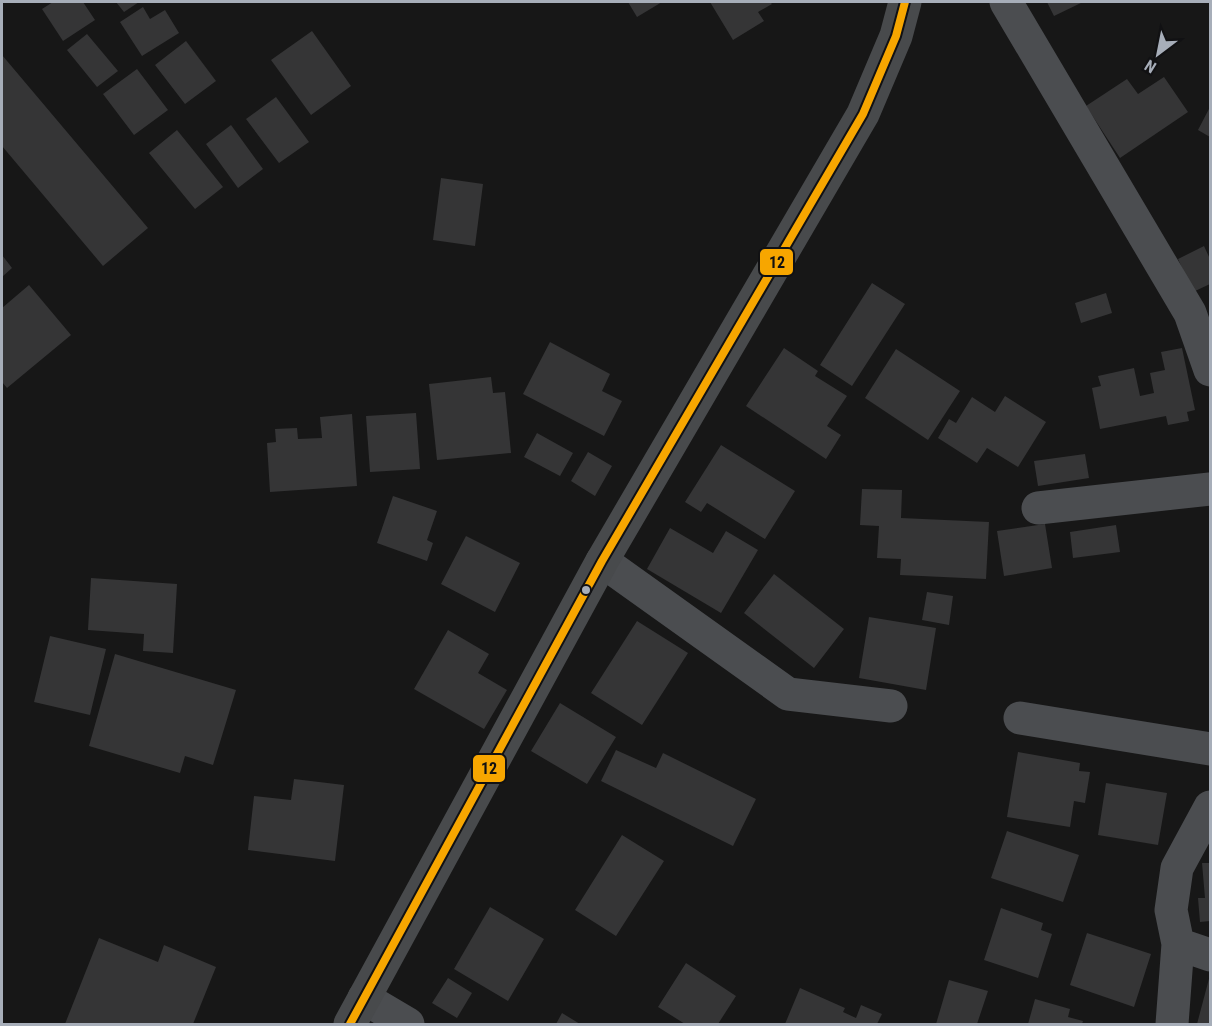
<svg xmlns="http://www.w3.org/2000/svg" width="1212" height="1026" font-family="'Roboto Condensed',sans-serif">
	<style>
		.building { fill: #353536 }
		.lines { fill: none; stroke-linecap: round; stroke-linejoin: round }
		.minor { stroke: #4b4d50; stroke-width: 33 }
		.major { stroke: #484a4c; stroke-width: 33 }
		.bus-1-casing { stroke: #111113; stroke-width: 12 }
		.bus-1 { stroke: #f7a600; stroke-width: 8 }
		.bus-dot { fill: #a7aeb9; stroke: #111113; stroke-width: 2 }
		.line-badge { stroke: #111113; stroke-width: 2 }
		.pale-badge-label { font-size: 16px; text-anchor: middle; font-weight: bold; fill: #111 }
	</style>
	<rect width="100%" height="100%" fill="#171717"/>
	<path class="building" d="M 53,2 L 83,2 L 95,20 L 63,41 L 42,9 Z
		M 116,2 L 139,2 L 124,12 Z
		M 628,2 L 662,2 L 637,17 Z
		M 710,2 L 770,2 L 772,4 L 758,12 L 764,21 L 733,40 Z
		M 1047,2 L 1083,2 L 1054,16 Z
		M 143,7 L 150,19 L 165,10 L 179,33 L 142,56 L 120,22 Z
		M 312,31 L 351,86 L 311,115 L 271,60 Z
		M 87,34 L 118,71 L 97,87 L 67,50 Z
		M 186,41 L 216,81 L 185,104 L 155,65 Z
		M 2,55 L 148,228 L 103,266 L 2,146 Z
		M 137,69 L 168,110 L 134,135 L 103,94 Z
		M 1164,77 L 1188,112 L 1120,158 L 1086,106 L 1127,79 L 1138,94 Z
		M 276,97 L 309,142 L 279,163 L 246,119 Z
		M 1210,107 L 1210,137 L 1198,130 Z
		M 231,125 L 263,169 L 238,188 L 206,144 Z
		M 177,130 L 223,187 L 195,209 L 149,153 Z
		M 441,178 L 483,184 L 475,246 L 433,240 Z
		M 1204,246 L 1210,259 L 1210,284 L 1193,292 L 1178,259 Z
		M 2,255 L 12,268 L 2,277 Z
		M 872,283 L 905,304 L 852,386 L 820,365 Z
		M 29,285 L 71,335 L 7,388 L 2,382 L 2,308 Z
		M 1106,293 L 1112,313 L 1081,323 L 1075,303 Z
		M 550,342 L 610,374 L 602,391 L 622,401 L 604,436 L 523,394 Z
		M 784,348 L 818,371 L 815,376 L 847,396 L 827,426 L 841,435 L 826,459 L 746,406 Z
		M 1182,348 L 1195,410 L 1187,412 L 1189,421 L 1168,425 L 1166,416 L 1100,429 L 1092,388 L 1101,386 L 1098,376 L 1134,368 L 1140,396 L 1154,393 L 1150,373 L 1165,370 L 1161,352 Z
		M 896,349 L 960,391 L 928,440 L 865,398 Z
		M 491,377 L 493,393 L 505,392 L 511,453 L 437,460 L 429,384 Z
		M 1005,396 L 1046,422 L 1018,467 L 987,448 L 977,463 L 938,438 L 949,419 L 956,423 L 972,397 L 995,412 Z
		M 416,413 L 420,469 L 370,472 L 366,416 Z
		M 352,414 L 357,486 L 270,492 L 267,443 L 276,442 L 275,429 L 297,428 L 298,439 L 322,438 L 320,417 Z
		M 537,433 L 573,453 L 560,476 L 524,457 Z
		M 721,445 L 795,491 L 765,539 L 707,503 L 701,512 L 685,502 Z
		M 588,452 L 612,466 L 595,496 L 571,481 Z
		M 1085,454 L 1089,478 L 1038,486 L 1034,461 Z
		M 862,489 L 902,490 L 901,518 L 989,522 L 986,579 L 900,575 L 901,559 L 877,558 L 879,526 L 860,525 Z
		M 393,496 L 437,511 L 427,540 L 433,543 L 427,561 L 377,543 Z
		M 1045,524 L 1052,568 L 1004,576 L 997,531 Z
		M 1116,525 L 1120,552 L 1073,558 L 1070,532 Z
		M 670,528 L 713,553 L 726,531 L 758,550 L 721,613 L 647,569 Z
		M 466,536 L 520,563 L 495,612 L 441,584 Z
		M 774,574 L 844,629 L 814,668 L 744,613 Z
		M 91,578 L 177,584 L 173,653 L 143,651 L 144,634 L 88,630 Z
		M 927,592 L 953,596 L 949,625 L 922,620 Z
		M 869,617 L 936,628 L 926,690 L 859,678 Z
		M 637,621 L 688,653 L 642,725 L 591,693 Z
		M 448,630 L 489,654 L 478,673 L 507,690 L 484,729 L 414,689 Z
		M 50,636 L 106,649 L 90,715 L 34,702 Z
		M 115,654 L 236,690 L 213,765 L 185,756 L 180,773 L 89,746 Z
		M 560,703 L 616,737 L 587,784 L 531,751 Z
		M 616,750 L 656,768 L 663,753 L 756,799 L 733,846 L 601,781 Z
		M 1018,752 L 1080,763 L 1079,771 L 1090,772 L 1085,803 L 1074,801 L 1070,827 L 1007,817 Z
		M 294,779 L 344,785 L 335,861 L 248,850 L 254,796 L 291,800 Z
		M 1106,783 L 1167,793 L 1158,845 L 1098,835 Z
		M 1007,831 L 1079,855 L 1063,902 L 991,878 Z
		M 622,835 L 664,861 L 616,936 L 575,910 Z
		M 1202,863 L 1210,863 L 1210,921 L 1200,922 L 1198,898 L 1205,898 Z
		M 490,907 L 544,939 L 508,1001 L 454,969 Z
		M 1001,908 L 1043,923 L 1041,930 L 1052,934 L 1038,978 L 984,960 Z
		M 1087,933 L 1151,954 L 1134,1007 L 1070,985 Z
		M 99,938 L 158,962 L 164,945 L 216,967 L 193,1024 L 65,1024 Z
		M 686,963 L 736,996 L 718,1024 L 685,1024 L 658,1007 Z
		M 1210,975 L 1210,1024 L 1197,1024 Z
		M 448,978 L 472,993 L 457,1018 L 432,1003 Z
		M 949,980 L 988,991 L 977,1024 L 936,1024 Z
		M 800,988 L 845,1008 L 843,1012 L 856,1018 L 861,1005 L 882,1014 L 877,1024 L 785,1024 Z
		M 1035,999 L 1070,1009 L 1068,1017 L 1083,1021 L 1082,1024 L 1028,1024 Z
		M 562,1013 L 580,1024 L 556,1024 Z"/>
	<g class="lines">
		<path class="minor" d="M 1006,2 L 1190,313 L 1210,370
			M 1038,508 L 1210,489
			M 602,561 L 788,694 L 891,706
			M 1020,718 L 1210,749
			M 1178,944 L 1210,955
			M 364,998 L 408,1024
			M 1172,1024 L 1178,944 L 1171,910 L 1177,868 L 1210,807"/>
		<path class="major" d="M 350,1024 L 602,561 L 863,114 L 896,36 L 905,2"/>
		<defs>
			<path id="bus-1" d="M 350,1024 L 602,561 L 863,114 L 896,36 L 905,2"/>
		</defs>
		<use href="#bus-1" class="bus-1-casing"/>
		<use href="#bus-1" class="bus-1"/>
	</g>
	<circle class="bus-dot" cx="586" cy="590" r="5"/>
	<g class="line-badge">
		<rect x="759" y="248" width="35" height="28" rx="6" fill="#f7a600"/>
		<rect x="472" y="754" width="34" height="29" rx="6" fill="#f7a600"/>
	</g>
	<g class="pale-badge-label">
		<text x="777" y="268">12</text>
		<text x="489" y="774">12</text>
	</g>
	<rect width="1212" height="1026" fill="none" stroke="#a7aeb9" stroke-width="6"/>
	<g transform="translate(1158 54) rotate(212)" stroke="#111113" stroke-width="4.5" paint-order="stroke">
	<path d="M0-4.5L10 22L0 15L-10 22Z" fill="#a7aeb9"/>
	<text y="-9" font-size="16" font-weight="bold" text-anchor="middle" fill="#a7aeb9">N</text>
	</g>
</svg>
